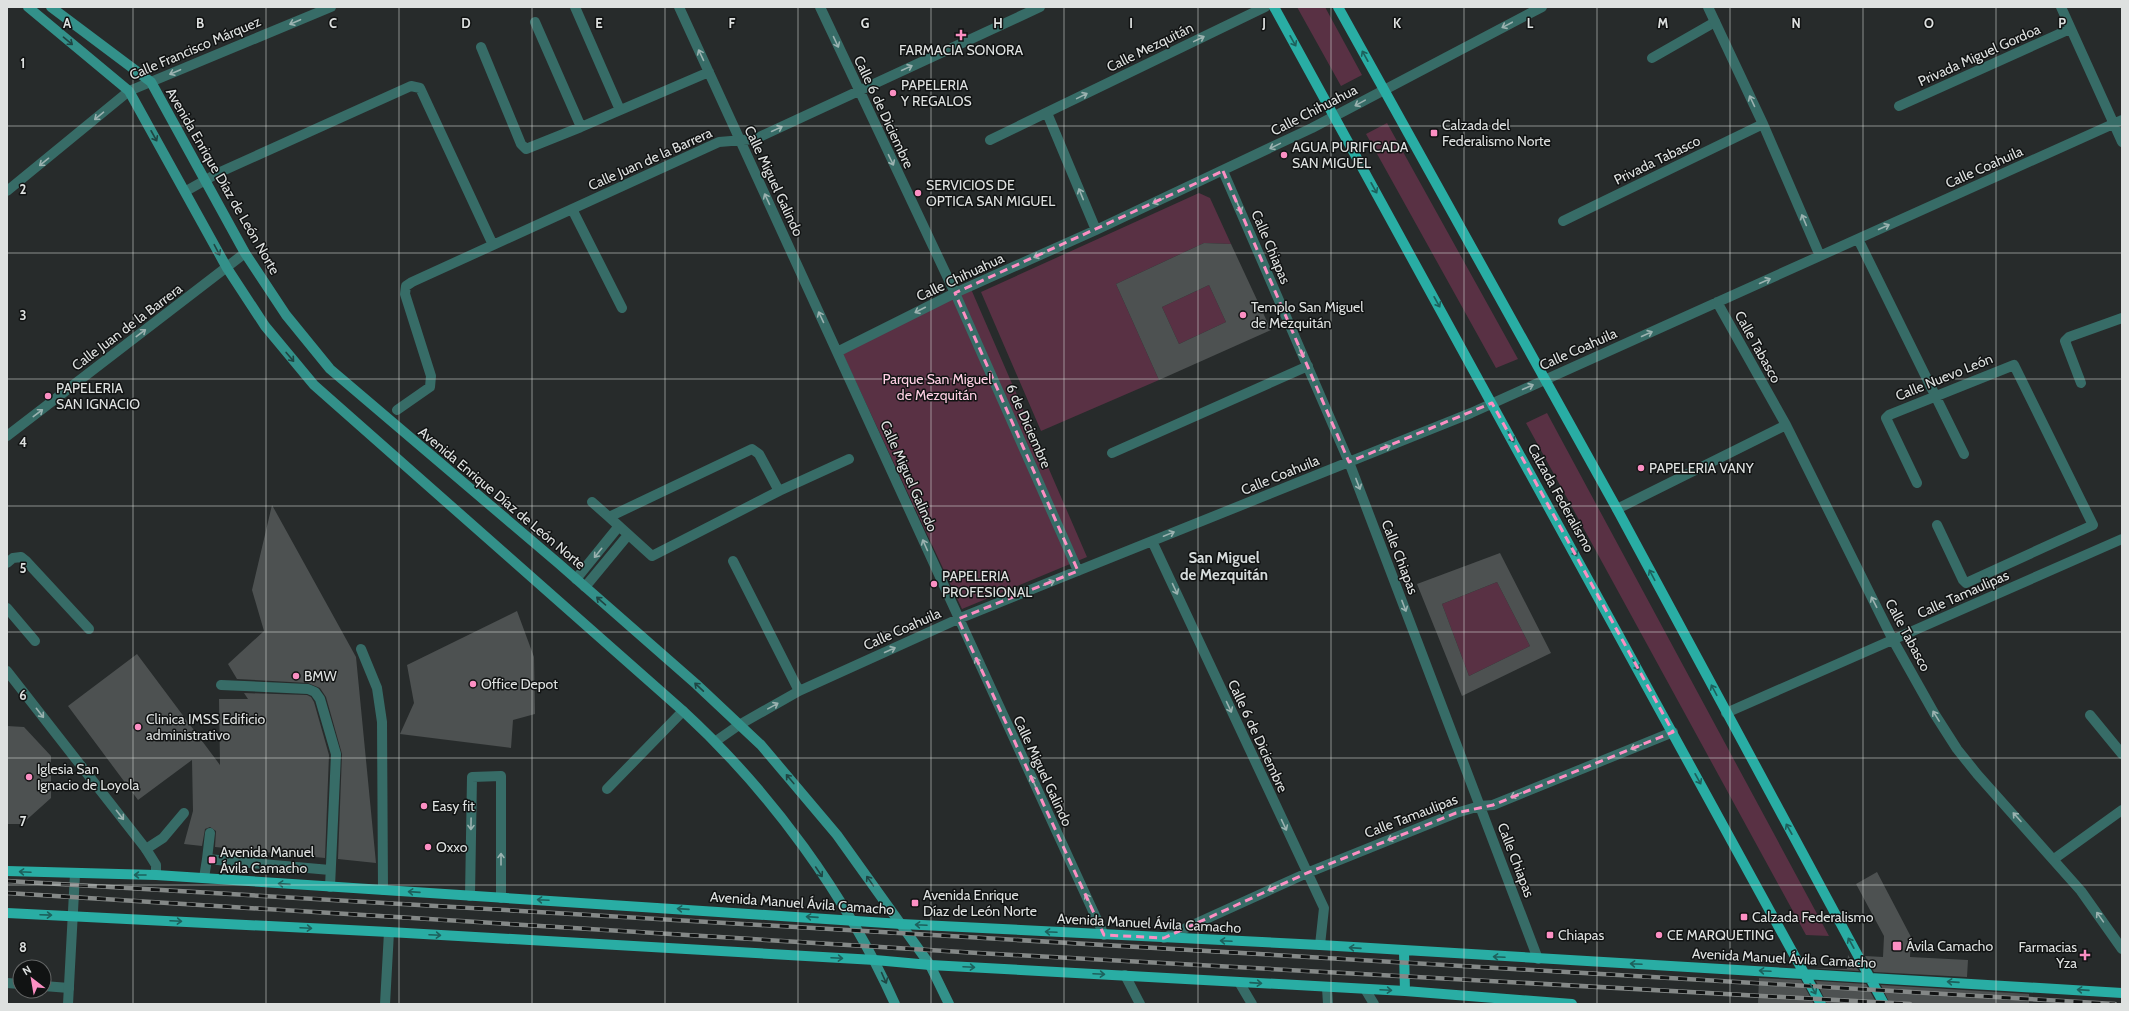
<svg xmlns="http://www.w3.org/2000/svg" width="2129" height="1011" font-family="Cabin,sans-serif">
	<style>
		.green { fill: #593144 }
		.building { fill: #4d5151; fill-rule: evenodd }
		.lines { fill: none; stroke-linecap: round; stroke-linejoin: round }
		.lane { stroke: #376c67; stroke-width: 10 }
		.street { stroke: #376c67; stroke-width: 10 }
		.secondary { stroke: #33918a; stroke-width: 10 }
		.primary { stroke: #29ada4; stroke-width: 10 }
		.rail-casing { stroke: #848887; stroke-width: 4.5 }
		.rail { stroke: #111313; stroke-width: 3; stroke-dasharray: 9; stroke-linecap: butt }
		.oneway { stroke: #9bb2b0 }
		.oneway2 { stroke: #1f4543 }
		.oneway3 { stroke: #1d605c }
		.marked { fill: none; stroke: #fc8fc3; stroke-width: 3; stroke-dasharray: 8 5; stroke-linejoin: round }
		.grid { fill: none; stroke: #dee1e0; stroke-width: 1; stroke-opacity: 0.55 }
		.poi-dot { fill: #fc8fc3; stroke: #111313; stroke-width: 1.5 }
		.labels { text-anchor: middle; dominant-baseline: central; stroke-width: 3; stroke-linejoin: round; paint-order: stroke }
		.street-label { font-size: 14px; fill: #dee1e0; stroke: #111313 }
		.poi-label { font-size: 14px; fill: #dee1e0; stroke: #111313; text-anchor: start }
		.park-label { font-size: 14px; fill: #ffd0e4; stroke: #111313 }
		.neighbourhood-label { font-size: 15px; font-weight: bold; fill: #d6dbdb; stroke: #111313 }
		.grid-label { font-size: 13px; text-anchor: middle; font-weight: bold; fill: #dee1e0; stroke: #111313; stroke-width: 3; stroke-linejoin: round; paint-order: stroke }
	</style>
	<rect width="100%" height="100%" fill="#272b2b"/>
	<path class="green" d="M 1297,7 L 1325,7 L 1362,75 L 1341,86 Z
		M 1387,123 L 1518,359 L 1496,368 L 1366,134 Z
		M 1199,193 L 1210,198 L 1231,244 L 1204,243 L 1116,284 L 1159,380 L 1041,431 L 981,292 Z
		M 1209,285 L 1226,322 L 1179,344 L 1162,307 Z
		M 971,289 L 1087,557 L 962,609 L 842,352 Z
		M 1547,413 L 1829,936 L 1806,935 L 1526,423 Z
		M 1497,582 L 1530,646 L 1469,676 L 1442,604 Z"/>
	<path class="building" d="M 1204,243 L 1231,244 L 1271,330 L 1159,380 L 1116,284 ZM 1209,285 L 1226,322 L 1179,344 L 1162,307 Z
		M 272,505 L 356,657 L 376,863 L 338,859 L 342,754 L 326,697 L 320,688 L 308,683 L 237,679 L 228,664 L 264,631 L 252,590 Z
		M 1500,553 L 1551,653 L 1462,696 L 1417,584 ZM 1497,582 L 1530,646 L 1469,676 L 1442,604 Z
		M 517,611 L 534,657 L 535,714 L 513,720 L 511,748 L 400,734 L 414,703 L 407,665 Z
		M 137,654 L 220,765 L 219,699 L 248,699 L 244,693 L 307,695 L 311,697 L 314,702 L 329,755 L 325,858 L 215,847 L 216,831 L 210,827 L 205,829 L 202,846 L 184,844 L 193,811 L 192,760 L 138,800 L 68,706 Z
		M 7,726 L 24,727 L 51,756 L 51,798 L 22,824 L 7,824 Z
		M 1877,872 L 1911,937 L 1910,957 L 1968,960 L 1967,977 L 1874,972 L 1865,956 L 1883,957 L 1884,936 L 1856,884 Z
		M 1848,955 L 1859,971 L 1808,968 L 1847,969 Z
		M 1759,978 L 1801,980 L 1814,1004 L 1758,1004 Z
		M 1816,981 L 1866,984 L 1877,1004 L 1827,1004 Z
		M 1881,985 L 2029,994 L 2029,1004 L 1890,1004 Z"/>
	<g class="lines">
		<path class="lane" d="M 1652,58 L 1715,22
			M 779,491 L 759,454 L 752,449 L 609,517 L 652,556 L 779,491 L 849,459
			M 592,502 L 609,517
			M 7,563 L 13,558 L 21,557 L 26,561 L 89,629
			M 576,579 L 619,526
			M 585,587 L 628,535
			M 7,608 L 35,641
			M 361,649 L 377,688 L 382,722 L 383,890
			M 221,685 L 308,689 L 315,692 L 320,699 L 336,754 L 330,887
			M 2090,715 L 2122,754
			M 607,789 L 683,711
			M 146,849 L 163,838 L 184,813
			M 207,859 L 210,833
			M 2054,859 L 2122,810
			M 204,878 L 207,859 L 330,870
			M 470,896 L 472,777 L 501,776 L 501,898
			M 1239,982 L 1252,1004
			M 7,983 L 20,984
			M 44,986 L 69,988
			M 1327,988 L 1328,1004"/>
		<path class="street" d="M 575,7 L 620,110
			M 679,7 L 1104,935
			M 820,7 L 955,293 L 1078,571
			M 1708,7 L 1763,124 L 1820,256
			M 2061,7 L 2122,142
			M 535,22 L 581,127
			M 481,47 L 521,144 L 526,149 L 581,127 L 709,72
			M 1899,106 L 2070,29
			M 1047,113 L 1096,230
			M 990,140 L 1265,7
			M 1223,171 L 1349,462 L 1538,959
			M 7,191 L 129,91 L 331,7
			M 186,191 L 218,173 L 411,86 L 420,88 L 493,245
			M 572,209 L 622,308
			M 1563,221 L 1763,124
			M 1858,239 L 1964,454
			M 1717,302 L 1786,425 L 1893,640 L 1934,713 L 1957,749 L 1977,774 L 2081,891 L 2122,949
			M 837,352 L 955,293 L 1096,230 L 1312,128 L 1542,7
			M 2081,383 L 2065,341 L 2069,337 L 2122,318
			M 397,410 L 430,387 L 431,376 L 405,294 L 406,286 L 412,282 L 719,142 L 755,139 L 1040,7
			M 7,436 L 245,253
			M 1112,453 L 1308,366
			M 1917,483 L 1886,418 L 1889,415 L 2014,365 L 2093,525 L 1966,583 L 1963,580 L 1937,525
			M 1617,509 L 1786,425
			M 1152,541 L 1324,908 L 1320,945
			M 733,561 L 799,691
			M 7,671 L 146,849 L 156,865 L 156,875
			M 1726,713 L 2122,539
			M 716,741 L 739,725 L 799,691 L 958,619 L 1471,413 L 2122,120
			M 1164,938 L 1307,873 L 1456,813 L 1480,806 L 1493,805 L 1673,732
			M 1125,975 L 1140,1004
			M 1365,989 L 1374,1004
			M 68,1004 L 75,874
			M 385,1004 L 389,932"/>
		<path class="secondary" d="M 28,7 L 129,91 L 227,268 L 265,326 L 314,385 L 683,711 C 771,792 846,895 895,1004
			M 51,7 L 151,82 L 245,253 L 286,315 L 330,369 L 558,563 L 696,684 L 761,745 L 837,835 L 930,965 L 949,1004"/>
		<path class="primary" d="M 1274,7 L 1821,1004
			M 1338,7 L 1617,509 L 1884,1004
			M 7,871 L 156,875 L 901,924 L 1320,945 L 2122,993
			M 7,913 L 389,932 L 875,960 L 930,965 L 1405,991 L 1572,1004
			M 1404,952 L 1405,991"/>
		<defs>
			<path id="rail" d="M 7,881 L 2115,1004
				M 7,893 L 978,953 L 1910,1004"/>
		</defs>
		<use href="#rail" class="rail-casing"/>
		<use href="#rail" class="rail"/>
	</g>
	<defs><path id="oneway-shaft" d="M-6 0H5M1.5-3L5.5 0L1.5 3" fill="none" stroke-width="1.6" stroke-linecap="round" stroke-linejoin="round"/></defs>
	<g class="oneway">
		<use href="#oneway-shaft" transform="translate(295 22) rotate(157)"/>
		<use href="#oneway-shaft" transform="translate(1507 25) rotate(152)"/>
		<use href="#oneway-shaft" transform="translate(1199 39) rotate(-26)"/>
		<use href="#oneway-shaft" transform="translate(836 42) rotate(65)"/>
		<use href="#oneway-shaft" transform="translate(701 55) rotate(-115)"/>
		<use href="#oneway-shaft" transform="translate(907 68) rotate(-25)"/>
		<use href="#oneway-shaft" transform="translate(175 72) rotate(157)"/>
		<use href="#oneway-shaft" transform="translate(1082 96) rotate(-26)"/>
		<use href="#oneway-shaft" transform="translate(1752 101) rotate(-115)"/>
		<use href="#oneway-shaft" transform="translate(1360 103) rotate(151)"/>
		<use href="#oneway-shaft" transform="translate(99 116) rotate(140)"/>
		<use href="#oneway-shaft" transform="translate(777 129) rotate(-25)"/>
		<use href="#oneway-shaft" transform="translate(1275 146) rotate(154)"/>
		<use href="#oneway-shaft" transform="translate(891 160) rotate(64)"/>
		<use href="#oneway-shaft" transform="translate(44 162) rotate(141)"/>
		<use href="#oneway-shaft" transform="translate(1081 194) rotate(-112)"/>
		<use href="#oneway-shaft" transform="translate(767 199) rotate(-115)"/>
		<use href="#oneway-shaft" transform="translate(1158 201) rotate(155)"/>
		<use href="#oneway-shaft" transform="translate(1239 207) rotate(67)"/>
		<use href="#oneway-shaft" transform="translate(1804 220) rotate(-113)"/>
		<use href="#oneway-shaft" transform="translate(1884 227) rotate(-24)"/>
		<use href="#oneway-shaft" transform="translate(1039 255) rotate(156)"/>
		<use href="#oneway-shaft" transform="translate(1765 281) rotate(-24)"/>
		<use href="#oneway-shaft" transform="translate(920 310) rotate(153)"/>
		<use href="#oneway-shaft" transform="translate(821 317) rotate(-115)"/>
		<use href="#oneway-shaft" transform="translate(141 333) rotate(-37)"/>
		<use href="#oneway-shaft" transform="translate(1647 334) rotate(-24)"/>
		<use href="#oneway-shaft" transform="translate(1301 352) rotate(67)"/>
		<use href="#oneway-shaft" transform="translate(1528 387) rotate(-24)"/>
		<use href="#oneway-shaft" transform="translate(38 413) rotate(-37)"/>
		<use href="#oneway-shaft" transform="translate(1385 448) rotate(-22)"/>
		<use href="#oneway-shaft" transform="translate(1358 484) rotate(69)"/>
		<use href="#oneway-shaft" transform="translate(1169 534) rotate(-22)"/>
		<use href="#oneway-shaft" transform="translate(925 545) rotate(-114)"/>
		<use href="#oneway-shaft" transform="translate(598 553) rotate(129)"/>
		<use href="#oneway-shaft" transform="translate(1049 583) rotate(-22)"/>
		<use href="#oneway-shaft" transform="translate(1175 589) rotate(65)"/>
		<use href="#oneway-shaft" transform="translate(1874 602) rotate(-117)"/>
		<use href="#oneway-shaft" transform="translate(1404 606) rotate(69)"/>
		<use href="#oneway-shaft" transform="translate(890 650) rotate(-24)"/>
		<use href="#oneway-shaft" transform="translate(978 663) rotate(-115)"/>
		<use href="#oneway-shaft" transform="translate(773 706) rotate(-29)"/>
		<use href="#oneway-shaft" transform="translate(1229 707) rotate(65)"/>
		<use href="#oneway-shaft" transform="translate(40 713) rotate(52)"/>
		<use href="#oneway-shaft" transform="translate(1936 716) rotate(-122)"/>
		<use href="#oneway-shaft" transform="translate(1636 747) rotate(158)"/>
		<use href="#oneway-shaft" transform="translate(1033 781) rotate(-115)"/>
		<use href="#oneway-shaft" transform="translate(1516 795) rotate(158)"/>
		<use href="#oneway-shaft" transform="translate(120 815) rotate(52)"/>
		<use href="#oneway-shaft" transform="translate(2017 817) rotate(-132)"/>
		<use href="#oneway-shaft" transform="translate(471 824) rotate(91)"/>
		<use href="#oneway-shaft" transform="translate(1284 825) rotate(65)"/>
		<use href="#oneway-shaft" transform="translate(1393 838) rotate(158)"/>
		<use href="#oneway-shaft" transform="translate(501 859) rotate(-90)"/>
		<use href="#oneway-shaft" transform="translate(1273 888) rotate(155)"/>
		<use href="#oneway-shaft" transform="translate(1088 899) rotate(-115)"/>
		<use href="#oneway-shaft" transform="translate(2100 917) rotate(-125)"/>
	</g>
	<g class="oneway2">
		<use href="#oneway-shaft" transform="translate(68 41) rotate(40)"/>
		<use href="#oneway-shaft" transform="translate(154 136) rotate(61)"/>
		<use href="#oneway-shaft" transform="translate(217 250) rotate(62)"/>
		<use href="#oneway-shaft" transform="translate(290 357) rotate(50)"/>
		<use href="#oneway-shaft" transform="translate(601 601) rotate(-139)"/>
		<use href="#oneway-shaft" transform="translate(699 687) rotate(-137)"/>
		<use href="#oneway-shaft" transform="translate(790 779) rotate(-130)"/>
		<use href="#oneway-shaft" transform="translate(819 872) rotate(56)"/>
		<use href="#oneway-shaft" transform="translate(870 881) rotate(-125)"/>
		<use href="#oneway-shaft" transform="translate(884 978) rotate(66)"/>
	</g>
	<g class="oneway3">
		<use href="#oneway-shaft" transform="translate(1293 41) rotate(61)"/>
		<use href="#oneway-shaft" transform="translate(1365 56) rotate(-119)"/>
		<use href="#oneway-shaft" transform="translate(1374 188) rotate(61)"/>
		<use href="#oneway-shaft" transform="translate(1437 302) rotate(61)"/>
		<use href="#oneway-shaft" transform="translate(1511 437) rotate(61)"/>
		<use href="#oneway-shaft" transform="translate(1574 551) rotate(61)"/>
		<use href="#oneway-shaft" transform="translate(1652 575) rotate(-118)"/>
		<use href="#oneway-shaft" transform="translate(1636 665) rotate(61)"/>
		<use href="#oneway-shaft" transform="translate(1714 690) rotate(-118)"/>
		<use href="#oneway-shaft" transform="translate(1698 779) rotate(61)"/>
		<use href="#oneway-shaft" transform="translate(1789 829) rotate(-119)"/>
		<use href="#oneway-shaft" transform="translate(25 872) rotate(-177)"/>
		<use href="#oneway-shaft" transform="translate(140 875) rotate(-180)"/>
		<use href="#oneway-shaft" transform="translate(284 884) rotate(-176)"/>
		<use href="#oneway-shaft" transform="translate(414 892) rotate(-176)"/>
		<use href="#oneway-shaft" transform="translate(543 900) rotate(-177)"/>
		<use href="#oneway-shaft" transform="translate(683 909) rotate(-176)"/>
		<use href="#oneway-shaft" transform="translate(46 915) rotate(2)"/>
		<use href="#oneway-shaft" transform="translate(812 917) rotate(-176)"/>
		<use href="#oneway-shaft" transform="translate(176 921) rotate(3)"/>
		<use href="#oneway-shaft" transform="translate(921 925) rotate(-177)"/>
		<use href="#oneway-shaft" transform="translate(306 928) rotate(3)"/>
		<use href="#oneway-shaft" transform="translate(1051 932) rotate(-177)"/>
		<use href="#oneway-shaft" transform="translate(435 935) rotate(3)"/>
		<use href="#oneway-shaft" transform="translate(1226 941) rotate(-177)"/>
		<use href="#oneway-shaft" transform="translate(1851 943) rotate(-119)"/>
		<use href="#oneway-shaft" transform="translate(1355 948) rotate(-176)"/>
		<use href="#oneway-shaft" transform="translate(1499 957) rotate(-177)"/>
		<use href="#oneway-shaft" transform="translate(837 958) rotate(3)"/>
		<use href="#oneway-shaft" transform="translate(1636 964) rotate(-177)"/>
		<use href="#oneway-shaft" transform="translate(969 967) rotate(3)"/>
		<use href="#oneway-shaft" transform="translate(1765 971) rotate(-177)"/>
		<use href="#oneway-shaft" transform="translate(1099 974) rotate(3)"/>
		<use href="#oneway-shaft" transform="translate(1953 982) rotate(-176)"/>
		<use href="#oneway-shaft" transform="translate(1256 983) rotate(4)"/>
		<use href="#oneway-shaft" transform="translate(1813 989) rotate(61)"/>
		<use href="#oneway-shaft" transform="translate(1386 990) rotate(3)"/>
		<use href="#oneway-shaft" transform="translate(2083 990) rotate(-176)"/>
	</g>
	<path class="marked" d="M 1223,171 L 1349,462 L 1492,403 L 1673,732 L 1493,805 L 1456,813 L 1307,873 L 1164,938 L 1104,935 L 958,619 L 1078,571 L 955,293 Z"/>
	<path class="grid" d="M 133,7 L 133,1004M 266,7 L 266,1004M 399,7 L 399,1004M 532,7 L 532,1004M 665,7 L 665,1004M 798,7 L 798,1004M 931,7 L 931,1004M 1064,7 L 1064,1004M 1198,7 L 1198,1004M 1331,7 L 1331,1004M 1464,7 L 1464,1004M 1597,7 L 1597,1004M 1730,7 L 1730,1004M 1863,7 L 1863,1004M 1996,7 L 1996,1004M 7,126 L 2122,126M 7,253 L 2122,253M 7,379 L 2122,379M 7,506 L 2122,506M 7,632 L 2122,632M 7,758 L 2122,758M 7,885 L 2122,885"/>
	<g class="poi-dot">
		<path d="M959 29h4v4h4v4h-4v4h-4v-4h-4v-4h4z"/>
		<circle cx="893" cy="93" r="4"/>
		<rect x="1430" y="129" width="8" height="8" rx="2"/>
		<circle cx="1284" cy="155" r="4"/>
		<circle cx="918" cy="193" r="4"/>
		<circle cx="1243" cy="315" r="4"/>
		<circle cx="48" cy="396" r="4"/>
		<circle cx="1641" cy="468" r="4"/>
		<circle cx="934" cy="584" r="4"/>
		<circle cx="296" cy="676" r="4"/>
		<circle cx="473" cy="684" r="4"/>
		<circle cx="138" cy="727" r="4"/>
		<circle cx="29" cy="777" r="4"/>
		<circle cx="424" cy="806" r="4"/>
		<circle cx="428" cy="847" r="4"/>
		<rect x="208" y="856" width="8" height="8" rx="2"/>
		<rect x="911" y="899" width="8" height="8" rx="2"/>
		<rect x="1740" y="913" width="8" height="8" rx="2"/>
		<rect x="1546" y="931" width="8" height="8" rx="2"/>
		<circle cx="1659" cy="935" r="4"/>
		<rect x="1892" y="941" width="10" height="10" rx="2"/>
		<path d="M2083 949h4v4h4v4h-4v4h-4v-4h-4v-4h4z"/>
	</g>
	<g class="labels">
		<g class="street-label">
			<text transform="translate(1150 47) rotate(-26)">Calle Mezquitán</text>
			<text transform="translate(195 48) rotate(-23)">Calle Francisco Márquez</text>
			<text transform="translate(1979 55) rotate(-24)">Privada Miguel Gordoa</text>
			<text transform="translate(1314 110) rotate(-27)">Calle Chihuahua</text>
			<text transform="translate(884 112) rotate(65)">Calle 6 de Diciembre</text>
			<text transform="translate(650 159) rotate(-24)">Calle Juan de la Barrera</text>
			<text transform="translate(1657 160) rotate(-26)">Privada Tabasco</text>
			<text transform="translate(1984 167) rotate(-24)">Calle Coahuila</text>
			<text transform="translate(223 181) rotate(60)">Avenida Enrique Díaz de León Norte</text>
			<text transform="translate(774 181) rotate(65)">Calle Miguel Galindo</text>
			<text transform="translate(1271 247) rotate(67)">Calle Chiapas</text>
			<text transform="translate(960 277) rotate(-25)">Calle Chihuahua</text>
			<text transform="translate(127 327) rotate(-37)">Calle Juan de la Barrera</text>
			<text transform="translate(1758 347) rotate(61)">Calle Tabasco</text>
			<text transform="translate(1578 349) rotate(-24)">Calle Coahuila</text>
			<text transform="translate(1944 377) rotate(-22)">Calle Nuevo León</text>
			<text transform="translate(1029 426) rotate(66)">6 de Diciembre</text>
			<text transform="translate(1280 475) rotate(-22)">Calle Coahuila</text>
			<text transform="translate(909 476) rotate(66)">Calle Miguel Galindo</text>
			<text transform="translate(502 498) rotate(40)">Avenida Enrique Díaz de León Norte</text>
			<text transform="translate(1561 498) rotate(61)">Calzada Federalismo</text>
			<text transform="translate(1400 557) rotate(69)">Calle Chiapas</text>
			<text transform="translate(1963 594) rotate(-24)">Calle Tamaulipas</text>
			<text transform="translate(902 629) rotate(-24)">Calle Coahuila</text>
			<text transform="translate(1908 635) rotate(62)">Calle Tabasco</text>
			<text transform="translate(1258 736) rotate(65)">Calle 6 de Diciembre</text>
			<text transform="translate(1043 771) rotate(65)">Calle Miguel Galindo</text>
			<text transform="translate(1411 816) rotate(-21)">Calle Tamaulipas</text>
			<text transform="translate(1516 860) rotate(69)">Calle Chiapas</text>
			<text transform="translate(802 903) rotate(4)">Avenida Manuel Ávila Camacho</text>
			<text transform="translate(1149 923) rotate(3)">Avenida Manuel Ávila Camacho</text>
			<text transform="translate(1784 958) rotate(3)">Avenida Manuel Ávila Camacho</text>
		</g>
		<g class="poi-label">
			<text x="961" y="50" text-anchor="middle">FARMACIA SONORA</text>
			<text x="901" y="85">PAPELERIA<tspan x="901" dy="16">Y REGALOS</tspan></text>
			<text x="1442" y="125">Calzada del<tspan x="1442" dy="16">Federalismo Norte</tspan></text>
			<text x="1292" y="147">AGUA PURIFICADA<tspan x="1292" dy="16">SAN MIGUEL</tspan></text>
			<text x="926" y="185">SERVICIOS DE<tspan x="926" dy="16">OPTICA SAN MIGUEL</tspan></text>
			<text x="1251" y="307">Templo San Miguel<tspan x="1251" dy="16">de Mezquitán</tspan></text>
			<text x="56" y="388">PAPELERIA<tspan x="56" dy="16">SAN IGNACIO</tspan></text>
			<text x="1649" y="468">PAPELERIA VANY</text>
			<text x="942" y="576">PAPELERIA<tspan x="942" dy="16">PROFESIONAL</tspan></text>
			<text x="304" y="676">BMW</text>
			<text x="481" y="684">Office Depot</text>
			<text x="146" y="719">Clinica IMSS Edificio<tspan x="146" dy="16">administrativo</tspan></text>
			<text x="37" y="769">Iglesia San<tspan x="37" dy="16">Ignacio de Loyola</tspan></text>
			<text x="432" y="806">Easy fit</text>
			<text x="436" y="847">Oxxo</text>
			<text x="220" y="852">Avenida Manuel<tspan x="220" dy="16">Ávila Camacho</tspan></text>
			<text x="923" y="895">Avenida Enrique<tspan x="923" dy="16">Díaz de León Norte</tspan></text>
			<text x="1752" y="917">Calzada Federalismo</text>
			<text x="1558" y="935">Chiapas</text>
			<text x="1667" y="935">CE MARQUETING</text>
			<text x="1906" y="946">Ávila Camacho</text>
			<text x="2077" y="947" text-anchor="end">Farmacias<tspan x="2077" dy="16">Yza</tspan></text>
		</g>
		<g class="park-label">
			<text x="937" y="379">Parque San Miguel<tspan x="937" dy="16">de Mezquitán</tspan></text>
		</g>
		<g class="neighbourhood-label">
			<text x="1224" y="558">San Miguel<tspan x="1224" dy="17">de Mezquitán</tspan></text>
		</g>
	</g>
	<g class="grid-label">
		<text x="67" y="28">A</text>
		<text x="200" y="28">B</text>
		<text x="333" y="28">C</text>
		<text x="466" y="28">D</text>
		<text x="599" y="28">E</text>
		<text x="732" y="28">F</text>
		<text x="865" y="28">G</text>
		<text x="998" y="28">H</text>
		<text x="1131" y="28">I</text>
		<text x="1264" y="28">J</text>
		<text x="1397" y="28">K</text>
		<text x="1530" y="28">L</text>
		<text x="1663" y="28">M</text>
		<text x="1796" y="28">N</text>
		<text x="1929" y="28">O</text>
		<text x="2062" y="28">P</text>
		<text x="23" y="68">1</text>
		<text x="23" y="194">2</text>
		<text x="23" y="320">3</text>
		<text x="23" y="447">4</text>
		<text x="23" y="573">5</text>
		<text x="23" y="700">6</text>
		<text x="23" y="826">7</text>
		<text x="23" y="952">8</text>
	</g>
	<rect width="2129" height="1011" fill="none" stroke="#dee1e0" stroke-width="16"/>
	<g transform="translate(32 979) rotate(329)"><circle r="19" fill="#111313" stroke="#636565"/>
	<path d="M0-3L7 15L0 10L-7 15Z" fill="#fc8fc3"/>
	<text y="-6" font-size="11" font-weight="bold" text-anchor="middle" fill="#dee1e0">N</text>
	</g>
</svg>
